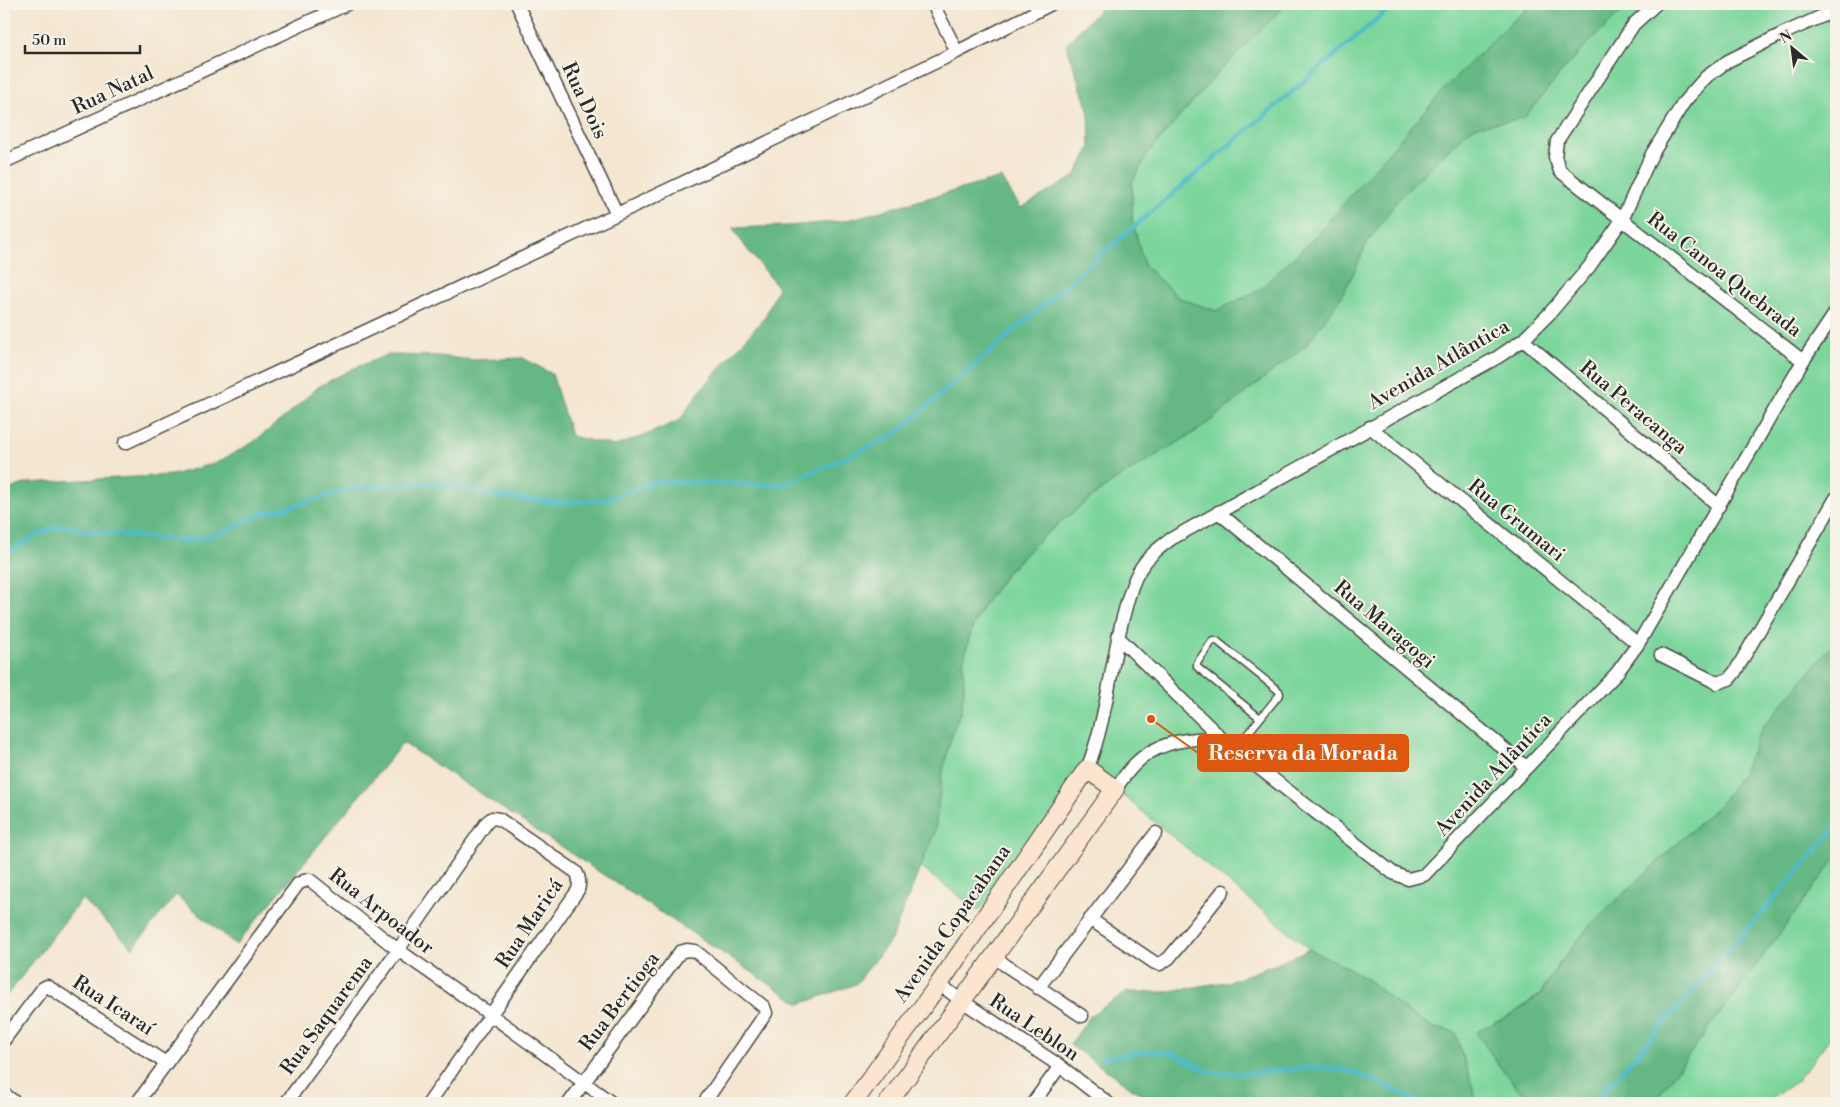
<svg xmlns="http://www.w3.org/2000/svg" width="1840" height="1107" font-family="'Libre Bodoni',serif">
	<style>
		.green { fill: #7cd69c; stroke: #548064 }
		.forest { fill: #65b784; stroke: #487158 }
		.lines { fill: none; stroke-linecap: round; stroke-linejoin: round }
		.stream { stroke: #4ebbc8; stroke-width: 4.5 }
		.lane-casing { stroke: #494744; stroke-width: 9 }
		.street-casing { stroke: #494744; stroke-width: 15 }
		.secondary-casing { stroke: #494744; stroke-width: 20 }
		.lane { stroke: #fff; stroke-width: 6 }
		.street { stroke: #fff; stroke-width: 12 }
		.secondary { stroke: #fce5cf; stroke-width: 18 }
		.labels { text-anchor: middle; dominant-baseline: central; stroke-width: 4; stroke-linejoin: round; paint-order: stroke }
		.street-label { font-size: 20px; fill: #2b2b2b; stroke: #f7f3e8 }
		.leader { fill: none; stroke: #df570e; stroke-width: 2 }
		.callout-dot { fill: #df570e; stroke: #f7f3e8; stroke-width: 2 }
		.callout { fill: #df570e; stroke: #df570e; stroke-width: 2 }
		.callout-label { font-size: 21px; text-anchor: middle; font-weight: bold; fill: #fff }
	</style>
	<rect width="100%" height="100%" fill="#f7f3e8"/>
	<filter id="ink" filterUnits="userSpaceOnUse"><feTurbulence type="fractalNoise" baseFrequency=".02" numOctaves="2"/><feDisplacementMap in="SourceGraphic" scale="10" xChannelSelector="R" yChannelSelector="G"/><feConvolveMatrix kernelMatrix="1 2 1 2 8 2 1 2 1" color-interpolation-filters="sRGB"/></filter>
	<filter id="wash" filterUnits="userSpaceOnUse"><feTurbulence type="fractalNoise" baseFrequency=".0096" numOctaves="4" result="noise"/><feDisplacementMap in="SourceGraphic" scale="20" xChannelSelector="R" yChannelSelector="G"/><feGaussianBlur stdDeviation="1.12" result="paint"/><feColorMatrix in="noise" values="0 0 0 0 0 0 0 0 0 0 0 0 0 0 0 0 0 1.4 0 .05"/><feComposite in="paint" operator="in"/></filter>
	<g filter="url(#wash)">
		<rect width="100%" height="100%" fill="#f4e6d0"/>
		<path class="green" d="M 1287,4 L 1533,4 L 1511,22 L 1447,86 L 1311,241 L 1258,291 L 1216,311 L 1179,298 L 1144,265 L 1132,219 L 1132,183 L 1148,153 L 1218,73 Z
			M 1630,4 L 1836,4 L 1836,641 L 1761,729 L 1743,772 L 1722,802 L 1591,924 L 1559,964 L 1539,995 L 1511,1015 L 1477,1032 L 1497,1063 L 1530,1103 L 1475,1103 L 1475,1095 L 1455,1032 L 1434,1028 L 1407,1012 L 1372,983 L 1347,967 L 1309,949 L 1087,766 L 979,911 L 920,867 L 935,831 L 942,775 L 953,730 L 961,711 L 964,689 L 963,662 L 972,628 L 983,606 L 1008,572 L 1040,539 L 1083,504 L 1115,480 L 1200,429 L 1307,344 L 1339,300 L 1352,276 L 1367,243 L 1399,198 L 1467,132 L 1478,126 L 1524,118 L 1560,74 L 1586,45 Z
			M 1836,858 L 1836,1030 L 1797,1081 L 1763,1103 L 1653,1103 Z"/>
		<path class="forest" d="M 1105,4 L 1287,4 L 1218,73 L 1148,153 L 1132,183 L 1132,219 L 1144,265 L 1179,298 L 1216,311 L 1258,291 L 1311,241 L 1447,86 L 1511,22 L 1533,4 L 1630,4 L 1586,45 L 1560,74 L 1524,118 L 1478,126 L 1467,132 L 1399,198 L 1367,243 L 1352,276 L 1339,300 L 1307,344 L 1200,429 L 1115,480 L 1083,504 L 1040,539 L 1007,572 L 983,606 L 972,628 L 963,662 L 964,689 L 961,711 L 953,730 L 942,775 L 935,831 L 891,940 L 856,984 L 800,1004 L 403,743 L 236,945 L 176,895 L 133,948 L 82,899 L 4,999 L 4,491 L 27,483 L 172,475 L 216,463 L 252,443 L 286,416 L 318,387 L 352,369 L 387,355 L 439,356 L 473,360 L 523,358 L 552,374 L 571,436 L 615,446 L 646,435 L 680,420 L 699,392 L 765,317 L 778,288 C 764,267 745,250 733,228 L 787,226 L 844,221 L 1001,178 L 1021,208 L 1075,176 L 1090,147 L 1089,113 L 1066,44 Z
			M 1836,641 L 1836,858 L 1653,1103 L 1530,1103 L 1497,1063 L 1476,1032 L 1511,1015 L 1539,996 L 1559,964 L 1591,924 L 1722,802 L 1743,772 L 1761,729 Z
			M 1309,949 L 1347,967 L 1372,983 L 1407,1012 L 1434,1028 L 1455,1032 L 1475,1095 L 1475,1103 L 1153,1103 L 1070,1045 L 1091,1015 L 1127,992 L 1164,992 L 1231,981 L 1279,963 Z"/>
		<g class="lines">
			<path class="stream" d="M 4,557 C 17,546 46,527 64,526 C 69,526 74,528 79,530 L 185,541 L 220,534 L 253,517 L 272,511 L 284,509 L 346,490 L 385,485 L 424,483 L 459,487 L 493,496 L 558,503 L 606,500 L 652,482 L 784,485 L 893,436 L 1095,260 L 1395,4
				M 1101,1058 C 1124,1056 1150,1047 1173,1054 C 1189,1059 1201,1072 1218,1073 C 1257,1077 1297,1064 1336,1069 C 1366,1073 1395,1091 1421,1103
				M 1594,1103 L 1836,828"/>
		</g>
	</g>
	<g filter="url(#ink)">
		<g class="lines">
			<defs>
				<path id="lane" d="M 1235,749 L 1280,694 L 1279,691 L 1217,641 L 1213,640 L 1197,663 L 1197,667 L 1260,718"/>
				<path id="street" d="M 517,4 L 617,214
					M 933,4 L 957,52
					M 1656,4 L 1634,24 L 1557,141 L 1555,157 L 1560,171 L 1803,361
					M 4,162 L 347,4
					M 1523,340 L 1719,506
					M 1370,427 L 1638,644
					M 125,443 L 617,214 L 957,52 L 1051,4
					M 1218,512 L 1526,767
					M 1118,637 L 1222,739 L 1393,873 L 1408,879 L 1424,875 L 1616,674 L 1638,644 L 1803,361 L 1836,312
					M 1661,655 L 1717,683 L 1729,679 L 1735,672 L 1836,498
					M 1087,769 C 1106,722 1110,670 1122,621 C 1127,604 1130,586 1139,571 C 1147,557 1159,548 1171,539 L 1498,357 L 1523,340 L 1549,314 L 1589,267 L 1622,220 L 1652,154 L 1684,102 L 1706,77 L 1728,61 L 1782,34 L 1836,10
					M 1115,789 C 1121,781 1127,772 1135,764 C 1158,741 1191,737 1222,739
					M 1090,919 L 1155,963 L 1160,964 L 1169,958 L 1223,891
					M 994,956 L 1005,965 L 1082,1016
					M 939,984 L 962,1001 L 1060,1066 L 1108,1103
					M 1038,988 L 1156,833
					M 4,1040 L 43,988 L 47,986 L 166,1063
					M 4,1094 L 16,1103
					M 137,1103 L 298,884 L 304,881 L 310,880 L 398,950 L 491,1015 L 612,1103
					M 286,1103 L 398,950 L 487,822 L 492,818 L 499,819 L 576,872 C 580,878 580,883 578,890 L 429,1103
					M 569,1103 L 680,952 L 687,950 L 695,951 L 764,1007 L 766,1013 L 704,1103
					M 1033,1103 L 1060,1066"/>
				<path id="secondary" d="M 853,1103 L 939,984 L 1087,769 L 1115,789 L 888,1103"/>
			</defs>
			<use href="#lane" class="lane-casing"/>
			<use href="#street" class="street-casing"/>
			<use href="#secondary" class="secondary-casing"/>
			<use href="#lane" class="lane"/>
			<use href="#street" class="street"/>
			<use href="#secondary" class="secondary"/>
		</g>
	</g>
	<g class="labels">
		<g class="street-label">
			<text transform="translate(113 91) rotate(-25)">Rua Natal</text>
			<text transform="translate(584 101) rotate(65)">Rua Dois</text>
			<text transform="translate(1724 275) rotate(38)">Rua Canoa Quebrada</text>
			<text transform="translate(1439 365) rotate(-30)">Avenida Atlântica</text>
			<text transform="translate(1633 408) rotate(40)">Rua Peracanga</text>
			<text transform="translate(1516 521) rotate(39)">Rua Grumari</text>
			<text transform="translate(1384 625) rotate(40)">Rua Maragogi</text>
			<text transform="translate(1494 775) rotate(-47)">Avenida Atlântica</text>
			<text transform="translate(381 912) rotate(38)">Rua Arpoador</text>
			<text transform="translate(530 924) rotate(-56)">Rua Maricá</text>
			<text transform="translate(953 924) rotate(-55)">Avenida Copacabana</text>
			<text transform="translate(620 1002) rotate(-53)">Rua Bertioga</text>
			<text transform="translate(113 1006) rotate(33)">Rua Icaraí</text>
			<text transform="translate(327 1016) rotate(-54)">Rua Saquarema</text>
			<text transform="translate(1034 1028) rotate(34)">Rua Leblon</text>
		</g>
	</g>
	<path class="leader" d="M1151 719L1198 753"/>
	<circle class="callout-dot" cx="1151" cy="719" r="5"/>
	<rect class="callout" x="1198" y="735" width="210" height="36" rx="5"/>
	<g class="callout-label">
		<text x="1303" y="760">Reserva da Morada</text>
	</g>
	<rect width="1840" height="1107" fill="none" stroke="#f7f3e8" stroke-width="20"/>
	<g transform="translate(1792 48) rotate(331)" stroke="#f7f3e8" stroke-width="4" paint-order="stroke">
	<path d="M0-4L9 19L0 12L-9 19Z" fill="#2b2b2b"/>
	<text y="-8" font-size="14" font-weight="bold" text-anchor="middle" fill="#2b2b2b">N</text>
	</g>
	<path d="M25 45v8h115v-8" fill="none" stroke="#2b2b2b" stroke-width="2.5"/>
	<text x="32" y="45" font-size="15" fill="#2b2b2b" stroke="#f7f3e8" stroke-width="4" paint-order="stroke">50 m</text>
</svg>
